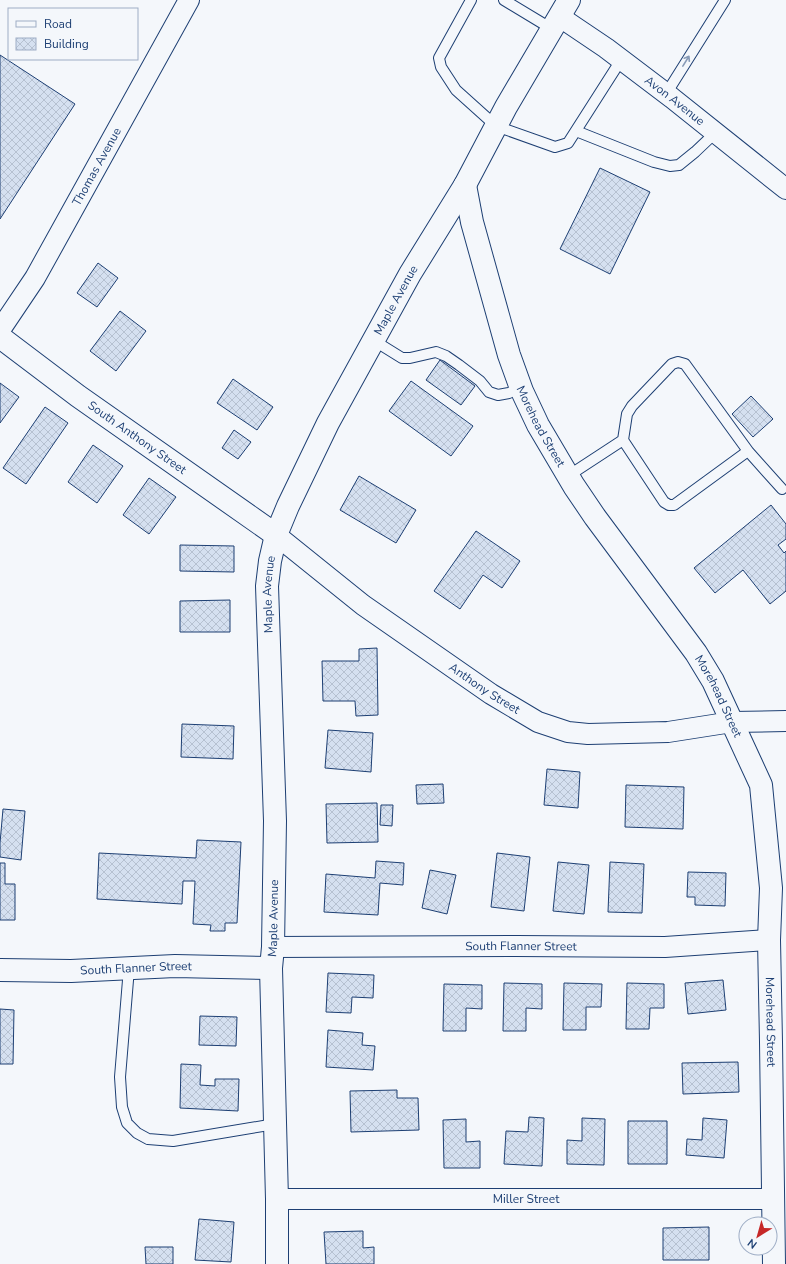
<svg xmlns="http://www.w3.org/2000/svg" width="786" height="1264" font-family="'Nunito Sans',sans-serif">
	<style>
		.building { fill: url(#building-cross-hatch); stroke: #1d3f73 }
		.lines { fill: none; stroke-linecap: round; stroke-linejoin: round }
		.service-casing { stroke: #1d3f73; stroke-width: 12 }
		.minor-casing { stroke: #1d3f73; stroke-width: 22 }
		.tertiary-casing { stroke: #1d3f73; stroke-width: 24 }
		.secondary-casing { stroke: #1d3f73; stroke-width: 24 }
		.service { stroke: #f4f7fb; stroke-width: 10 }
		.minor { stroke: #f4f7fb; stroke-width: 20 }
		.tertiary { stroke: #f4f7fb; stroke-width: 22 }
		.secondary { stroke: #f4f7fb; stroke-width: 22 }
		.oneway { stroke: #889bb7 }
		.labels { text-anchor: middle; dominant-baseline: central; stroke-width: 3; stroke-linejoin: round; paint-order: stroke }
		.street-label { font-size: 12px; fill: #1d3f73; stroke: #f4f7fb }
	</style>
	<defs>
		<pattern id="building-cross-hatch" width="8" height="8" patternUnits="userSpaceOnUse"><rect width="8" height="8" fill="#d5e0f0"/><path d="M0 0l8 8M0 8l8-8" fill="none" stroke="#b6c1d1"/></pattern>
	</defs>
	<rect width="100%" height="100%" fill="#f4f7fb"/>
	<path class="building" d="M 0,55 L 75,104 L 0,219 Z
		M 600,168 L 650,192 L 610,274 L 560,249 Z
		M 98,263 L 118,278 L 97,307 L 77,293 Z
		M 120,311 L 146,331 L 116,371 L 90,351 Z
		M 440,360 L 475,386 L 461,405 L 426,380 Z
		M 233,379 L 273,407 L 257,430 L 217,403 Z
		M 411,381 L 473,426 L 451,456 L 389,411 Z
		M 0,383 L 19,397 L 0,423 Z
		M 751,396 L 773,419 L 753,437 L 732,414 Z
		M 45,407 L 68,423 L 26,484 L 3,468 Z
		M 234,430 L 251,442 L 238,459 L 222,448 Z
		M 93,445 L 123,466 L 97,503 L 68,482 Z
		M 359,476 L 416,510 L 396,543 L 340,510 Z
		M 149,478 L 176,497 L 149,534 L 123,515 Z
		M 771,505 L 786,524 L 786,539 L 778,545 L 784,553 L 786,551 L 786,591 L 770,604 L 743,570 L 715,593 L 694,568 Z
		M 476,531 L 520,561 L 502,588 L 483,575 L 460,609 L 434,591 Z
		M 180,545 L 234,546 L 234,572 L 180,571 Z
		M 230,600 L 230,632 L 180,632 L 180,601 Z
		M 377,648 L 378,715 L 356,716 L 355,701 L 323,701 L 322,661 L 359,661 L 359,649 Z
		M 182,724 L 234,726 L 233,759 L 181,757 Z
		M 328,730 L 373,733 L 371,772 L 325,768 Z
		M 547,769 L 580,772 L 578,808 L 544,805 Z
		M 443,784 L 444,803 L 417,804 L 416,785 Z
		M 626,785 L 684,787 L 683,829 L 625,827 Z
		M 377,803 L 378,842 L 327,843 L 326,804 Z
		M 381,805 L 393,805 L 392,826 L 380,825 Z
		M 3,809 L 25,811 L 21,860 L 0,857 L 0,843 Z
		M 197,840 L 241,842 L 237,923 L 225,923 L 225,931 L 210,931 L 211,925 L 193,924 L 195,881 L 183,881 L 182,904 L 97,899 L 99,853 L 196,858 Z
		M 497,853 L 530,857 L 524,911 L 491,907 Z
		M 376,861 L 404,863 L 403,885 L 380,883 L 378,915 L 324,912 L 326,874 L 375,878 Z
		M 558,862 L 589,865 L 584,914 L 553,911 Z
		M 610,862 L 644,864 L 642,913 L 608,912 Z
		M 0,863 L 5,863 L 5,884 L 15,884 L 15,920 L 0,920 Z
		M 430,870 L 456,875 L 447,914 L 422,908 Z
		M 688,872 L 726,873 L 725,906 L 695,905 L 695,897 L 687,897 Z
		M 328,973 L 374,975 L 373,998 L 352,997 L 351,1013 L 326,1012 Z
		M 723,980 L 726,1010 L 688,1014 L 685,983 Z
		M 504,983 L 542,984 L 542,1009 L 526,1008 L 526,1031 L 503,1031 Z
		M 564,983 L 602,984 L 601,1007 L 586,1007 L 586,1030 L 563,1030 Z
		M 627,983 L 664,984 L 664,1008 L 650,1008 L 649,1029 L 626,1029 Z
		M 444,984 L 482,985 L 482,1009 L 466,1008 L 466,1031 L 443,1031 Z
		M 0,1009 L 14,1010 L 13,1064 L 0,1064 Z
		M 200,1016 L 237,1017 L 236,1046 L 199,1045 Z
		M 328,1030 L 363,1033 L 362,1045 L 375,1046 L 373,1070 L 326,1067 Z
		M 738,1062 L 739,1092 L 683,1094 L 682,1063 Z
		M 181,1064 L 201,1065 L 200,1085 L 215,1086 L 215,1079 L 239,1079 L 238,1111 L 180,1108 Z
		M 397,1090 L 397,1098 L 418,1098 L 419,1130 L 351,1132 L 350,1091 Z
		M 529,1117 L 544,1118 L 542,1166 L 504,1164 L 506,1131 L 528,1132 Z
		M 582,1118 L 605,1119 L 604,1165 L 567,1164 L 567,1140 L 582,1141 Z
		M 703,1118 L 727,1120 L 724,1158 L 686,1155 L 687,1139 L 702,1140 Z
		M 466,1119 L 466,1142 L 480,1141 L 480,1168 L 444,1168 L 443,1120 Z
		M 628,1121 L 667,1121 L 667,1164 L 628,1164 Z
		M 199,1219 L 234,1222 L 231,1262 L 195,1260 Z
		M 709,1227 L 709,1260 L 663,1260 L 663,1228 Z
		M 363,1231 L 363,1248 L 374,1247 L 374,1264 L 326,1264 L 324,1232 Z
		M 145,1247 L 173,1247 L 173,1264 L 146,1264 Z"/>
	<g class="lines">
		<defs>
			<path id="service" d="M 471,0 L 439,58 L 441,67 L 456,90 L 496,126 L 555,147 L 568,143 L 621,60
				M 504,0 L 552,29
				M 666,94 L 725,0
				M 576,131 L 654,162 L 670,166 L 679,165 L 695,152 L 715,133
				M 373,340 L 402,358 L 410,358 L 436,352 L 446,356 L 459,365 L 480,381 L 489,392 L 498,395 L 509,393 L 521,387
				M 623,440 L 627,414 L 632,406 L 672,364 L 678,362 L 685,364 L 748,451
				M 568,476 L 623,440 L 664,502 L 669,505 L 674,505 L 748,451 L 782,489
				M 129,968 L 120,1077 L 122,1107 L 127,1123 L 137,1133 L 148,1139 L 173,1141 L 275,1124"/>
			<g id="minor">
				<path id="s1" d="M 560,17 L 606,48 L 672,98 L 786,189"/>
				<path id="s2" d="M 0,330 L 35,278 L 189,0"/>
				<path id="s3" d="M 276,535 L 363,605 L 491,694 L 538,722 L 568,732 L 588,734 L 668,732 L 732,722 L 786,721"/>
				<path id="s4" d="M 273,947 L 516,946 L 665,947 L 769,940"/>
				<path id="s5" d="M 277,1199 L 774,1199"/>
			</g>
			<g id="tertiary">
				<path id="s6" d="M 465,185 L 472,222 L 509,355 L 522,391 L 538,425 L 574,486 L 595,517 L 696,653 L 713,681 L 761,785 L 771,888 L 769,940 L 771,1042 L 774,1264"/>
				<path id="s7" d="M 0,970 L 71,971 L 175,966 L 271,968"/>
			</g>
			<g id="secondary">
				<path id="s8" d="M 0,337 L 78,396 L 276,535"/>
				<path id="s9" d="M 277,1264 L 277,1199 L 271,968 L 273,947 L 275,821 L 267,586 L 270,561 L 276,535 L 288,506 L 328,423 L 410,274 L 465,185 L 506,107 L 569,0"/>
			</g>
		</defs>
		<use href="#service" class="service-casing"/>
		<use href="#minor" class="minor-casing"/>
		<use href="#tertiary" class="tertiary-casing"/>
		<use href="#secondary" class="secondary-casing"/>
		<use href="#service" class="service"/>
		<use href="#minor" class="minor"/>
		<use href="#tertiary" class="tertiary"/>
		<use href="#secondary" class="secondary"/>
	</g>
	<defs><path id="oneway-shaft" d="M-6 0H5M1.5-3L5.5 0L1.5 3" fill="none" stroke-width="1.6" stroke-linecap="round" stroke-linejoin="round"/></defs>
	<use class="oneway" href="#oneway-shaft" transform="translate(686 61) rotate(-58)"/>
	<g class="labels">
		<g class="street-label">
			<text stroke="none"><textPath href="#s1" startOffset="142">Avon Avenue</textPath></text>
			<text stroke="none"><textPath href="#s2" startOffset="190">Thomas Avenue</textPath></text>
			<text stroke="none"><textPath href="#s9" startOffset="994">Maple Avenue</textPath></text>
			<text stroke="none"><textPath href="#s6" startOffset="254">Morehead Street</textPath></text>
			<text stroke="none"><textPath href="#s8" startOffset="170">South Anthony Street</textPath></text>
			<text stroke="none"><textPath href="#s9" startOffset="670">Maple Avenue</textPath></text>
			<text stroke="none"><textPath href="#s3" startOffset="259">Anthony Street</textPath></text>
			<text stroke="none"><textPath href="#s6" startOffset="578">Morehead Street</textPath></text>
			<text stroke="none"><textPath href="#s9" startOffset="346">Maple Avenue</textPath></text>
			<text stroke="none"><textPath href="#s4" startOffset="248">South Flanner Street</textPath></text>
			<text stroke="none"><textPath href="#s7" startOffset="136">South Flanner Street</textPath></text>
			<text stroke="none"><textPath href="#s6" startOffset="914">Morehead Street</textPath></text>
			<text stroke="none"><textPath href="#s5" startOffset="249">Miller Street</textPath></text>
		</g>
	</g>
	<rect x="8" y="8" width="130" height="52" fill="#f4f7fb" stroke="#9eadc5"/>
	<rect x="16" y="21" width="20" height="6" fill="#f4f7fb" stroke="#9eadc5"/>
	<text x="44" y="28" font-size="12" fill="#1d3f73">Road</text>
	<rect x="16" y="38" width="20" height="12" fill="url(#building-cross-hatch)" stroke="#9eadc5"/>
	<text x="44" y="48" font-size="12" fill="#1d3f73">Building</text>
	<g transform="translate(758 1236) rotate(217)"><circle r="19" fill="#f4f7fb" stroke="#9eadc5"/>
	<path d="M0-3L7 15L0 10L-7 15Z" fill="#c62828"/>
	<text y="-6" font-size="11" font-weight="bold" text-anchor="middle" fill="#1d3f73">N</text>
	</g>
</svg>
